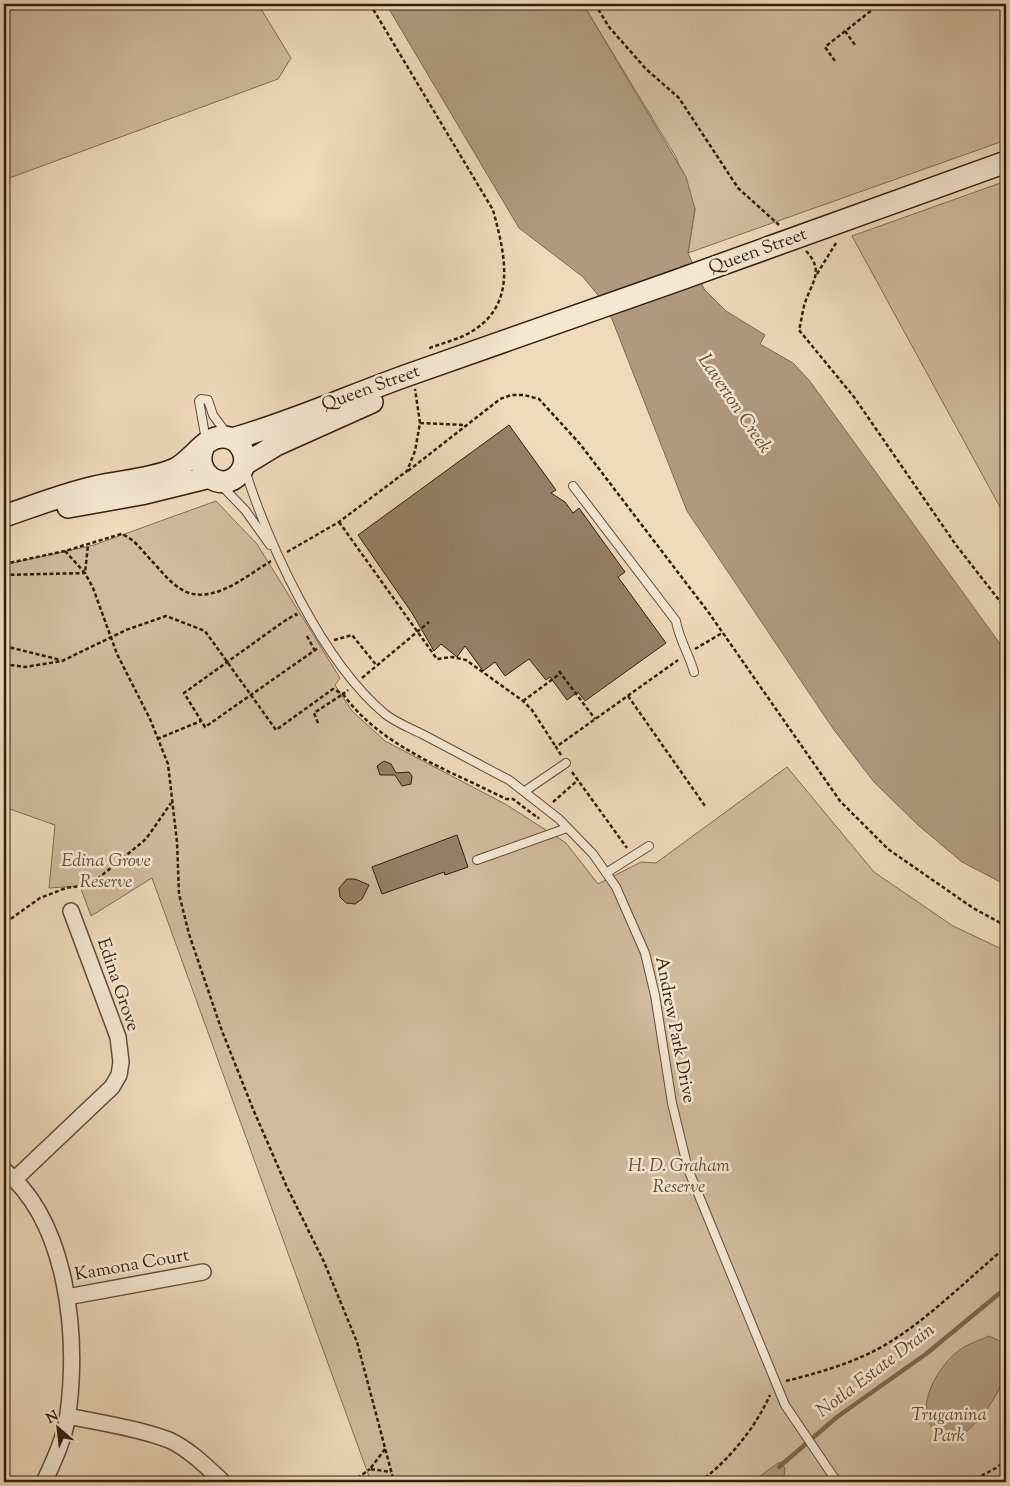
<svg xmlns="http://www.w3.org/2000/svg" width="1010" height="1486" font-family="'Sorts Mill Goudy',serif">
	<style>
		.green { fill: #cfbb9e; stroke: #826c56 }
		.water { fill: #af9a80; stroke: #7e6852 }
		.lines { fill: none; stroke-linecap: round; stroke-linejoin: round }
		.stream { stroke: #7e6852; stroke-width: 4.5 }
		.building { fill: #958068; stroke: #351d0d }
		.lane-casing { stroke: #634c39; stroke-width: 10 }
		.street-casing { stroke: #634c39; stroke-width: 18 }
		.secondary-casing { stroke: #351d0d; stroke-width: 24 }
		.path { stroke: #351d0d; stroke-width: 2.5; stroke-dasharray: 4 2.5; stroke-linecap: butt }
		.lane { stroke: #f4e8d3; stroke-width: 8 }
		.street { stroke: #f4e8d3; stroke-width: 15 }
		.secondary { stroke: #f4e8d3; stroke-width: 21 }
		.labels { text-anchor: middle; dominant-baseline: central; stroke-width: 5; stroke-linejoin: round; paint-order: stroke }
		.street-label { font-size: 18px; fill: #351d0d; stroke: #f4e8d3 }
		.park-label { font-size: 18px; font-style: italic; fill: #634c38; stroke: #f4e8d3 }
		.water-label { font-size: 19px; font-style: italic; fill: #604935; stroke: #f4e8d3 }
	</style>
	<rect width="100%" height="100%" fill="#eedbbc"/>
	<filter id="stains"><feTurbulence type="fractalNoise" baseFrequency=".004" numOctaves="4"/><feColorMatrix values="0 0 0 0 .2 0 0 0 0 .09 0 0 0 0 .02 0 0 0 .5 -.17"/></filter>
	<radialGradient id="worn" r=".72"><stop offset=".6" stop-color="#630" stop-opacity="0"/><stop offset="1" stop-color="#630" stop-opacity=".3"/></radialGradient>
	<path class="green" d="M 4,4 L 258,4 L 291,58 L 278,79 L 4,180 Z
		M 583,4 L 1006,4 L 1006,140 L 688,253 L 695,209 L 676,157 Z
		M 1006,181 L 1006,518 L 852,236 Z
		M 216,501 L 257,544 L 340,678 L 335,685 L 352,711 L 385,741 L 507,805 L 566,843 L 598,884 L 641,862 L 656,863 L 787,767 L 874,872 L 953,926 L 1006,951 L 1006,1482 L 371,1482 L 152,878 L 91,916 L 80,886 L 49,888 L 55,825 L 4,807 L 4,565 L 94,545 Z"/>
	<path class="water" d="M 386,4 L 583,4 L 686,177 L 695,209 L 688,253 L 704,289 L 726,311 L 765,335 L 760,344 L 793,363 L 809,380 L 1006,652 L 1006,885 L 962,862 L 918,825 L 874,782 L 834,730 L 687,511 L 612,319 L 598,295 L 583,277 L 519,228 Z
		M 989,1336 L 1006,1344 C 1006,1352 1007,1362 1006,1370 C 1003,1391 970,1441 947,1439 C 939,1438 934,1431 930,1424 C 916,1402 942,1361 961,1349 C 968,1344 980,1340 989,1336 Z
		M 782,1462 L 785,1469 L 783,1482 L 752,1482 L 778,1463 Z"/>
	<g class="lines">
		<path class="stream" d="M 779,1467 L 837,1417 L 926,1354 L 1006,1288"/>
	</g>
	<path class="building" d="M 509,425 L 556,490 L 551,493 L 565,502 L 573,513 L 579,508 L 625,572 L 618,577 L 666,643 L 585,701 L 578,692 L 567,700 L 550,677 L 546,680 L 529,659 L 505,676 L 495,662 L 483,671 L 465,646 L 457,657 L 441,644 L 434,651 L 412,613 L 358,535 Z
		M 384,761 L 391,764 L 396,773 L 409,772 L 412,776 L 411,784 L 402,786 L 395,775 L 380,775 L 377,766 Z
		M 457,835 L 468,867 L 445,875 L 444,872 L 382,894 L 372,867 Z
		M 347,879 L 355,879 L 369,885 L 362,899 L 355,904 L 346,903 L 340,897 L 339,888 Z"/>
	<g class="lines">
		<defs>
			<path id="lane" d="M 206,440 L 199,401 L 201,399 L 208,400 L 213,415 L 227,434
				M 245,470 C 270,548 322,661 385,714 C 395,722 410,728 422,734 C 451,749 480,765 509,780 L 559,819 L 593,854 L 616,887 L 645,953 L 655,995 L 672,1103 L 688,1169 L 785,1405 L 837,1482
				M 221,485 L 245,510 L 270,545
				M 573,486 L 676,621 C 679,639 689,654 694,672
				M 525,791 L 566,763
				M 477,860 L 567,828
				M 606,873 L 649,846"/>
			<path id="street" d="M 4,1170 C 69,1223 78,1337 68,1414 C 65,1437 54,1461 44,1482
				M 15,1179 L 112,1087 L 119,1075 L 121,1062 L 118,1037 L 71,911
				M 67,1297 L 203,1272
				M 68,1416 C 101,1423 137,1428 169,1440 C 189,1449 207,1467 223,1482"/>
			<path id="secondary" d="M 232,439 C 293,422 351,395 411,374 C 610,305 808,234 1006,162
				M 245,464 L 276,445 L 372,402
				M 68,507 L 141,494 L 210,477
				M 4,516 C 34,506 64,494 95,487 C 121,481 148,480 173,470 C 191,463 204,436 223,437 C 241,437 251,459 240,473 C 222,495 191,472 204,446"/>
		</defs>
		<use href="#lane" class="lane-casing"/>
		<use href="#street" class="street-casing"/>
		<use href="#secondary" class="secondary-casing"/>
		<path class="path" d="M 370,4 L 493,210 C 504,251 518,302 474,330 C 461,339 442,343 427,349
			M 595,4 L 609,27 L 646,69 L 679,98 L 738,188 L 779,225
			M 845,31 L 855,45
			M 835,61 L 825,47 L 877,6
			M 806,251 C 826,272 810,284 804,306 C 802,314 801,323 799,330 L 854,397 L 956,545 L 1006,609
			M 817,274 L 836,243
			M 420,423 L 465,425
			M 408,471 L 500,399 L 511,395 L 524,395 L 539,399 L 580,444 L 709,613 L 840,801 L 888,849 L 973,908 L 1006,926
			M 339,522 L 437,659 L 452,657 L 466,660 L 523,701 L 532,710 L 556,747
			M 65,551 L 85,573 L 88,545
			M 287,552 L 339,522 L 407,471 L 415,451 L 420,423 L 415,389
			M 4,564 L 65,551 L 121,534 C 133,538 141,549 150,559 C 158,567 165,577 174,584 C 205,612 243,578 271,561
			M 4,575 L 85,573 L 93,588 L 117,654 L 150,719 L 168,764 L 177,842 L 179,894 L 189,934 L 222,1031 L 253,1109 L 286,1185 L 324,1262 L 357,1342 L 394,1482
			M 297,616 L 296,614 L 283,622 L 184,693 L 205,727 L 318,648
			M 307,636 L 315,651
			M 334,640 L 352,635 L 377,666
			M 4,646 L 61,660
			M 695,649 L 722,633
			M 4,664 L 25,667 L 62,661 L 126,630 L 166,616 L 205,631 L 276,730 L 333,689 L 343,694 L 348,690
			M 559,671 L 595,719
			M 362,678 L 429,622
			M 628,696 L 705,806
			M 523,701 L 561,673
			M 318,723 L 314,713 L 343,694 C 381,747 449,770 506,799 L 513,799 L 538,818 L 539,817
			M 157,739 L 201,721
			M 561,755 L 556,747 L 678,660
			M 572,772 L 627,848
			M 553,802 L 578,780
			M 4,919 L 12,918 L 40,898 L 66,888 L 90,885 L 146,839 L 171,803
			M 786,1381 C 814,1374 843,1366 870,1353 C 918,1330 965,1281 1006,1247
			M 385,1449 L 370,1469 L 391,1472
			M 352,1482 L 370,1469
			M 700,1482 C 730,1459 755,1428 770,1395
			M 970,1482 L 996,1468 L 1006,1460"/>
		<use href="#lane" class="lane"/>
		<use href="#street" class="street"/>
		<use href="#secondary" class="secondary"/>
	</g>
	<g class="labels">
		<g class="street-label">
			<text transform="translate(758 252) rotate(-20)">Queen Street</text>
			<text transform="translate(371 389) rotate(-20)">Queen Street</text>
			<text transform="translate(117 985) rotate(71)">Edina Grove</text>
			<text transform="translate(674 1030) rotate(79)">Andrew Park Drive</text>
			<text transform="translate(132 1266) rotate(-10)">Kamona Court</text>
		</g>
		<g class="park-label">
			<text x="106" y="862">Edina Grove<tspan x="106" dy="21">Reserve</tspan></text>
			<text x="679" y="1167">H. D. Graham<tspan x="679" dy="21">Reserve</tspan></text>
			<text x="949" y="1416">Truganina<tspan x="949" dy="21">Park</tspan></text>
		</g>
		<g class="water-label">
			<text transform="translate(734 404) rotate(56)">Laverton Creek</text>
			<text transform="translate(876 1371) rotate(-37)">Notla Estate Drain</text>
		</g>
	</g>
	<rect width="1010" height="1486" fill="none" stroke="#eedbbc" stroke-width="20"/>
	<rect x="5" y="5" width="1000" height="1476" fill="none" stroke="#351d0d" stroke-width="2.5"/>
	<rect x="10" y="10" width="990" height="1466" fill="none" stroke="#351d0d"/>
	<g transform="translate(58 1428) rotate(332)" stroke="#f4e8d3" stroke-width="4" paint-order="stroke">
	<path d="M0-4L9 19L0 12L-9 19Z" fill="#351d0d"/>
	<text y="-8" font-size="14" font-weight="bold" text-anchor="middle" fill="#351d0d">N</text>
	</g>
	<rect width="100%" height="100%" filter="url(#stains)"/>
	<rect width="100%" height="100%" fill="url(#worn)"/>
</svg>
